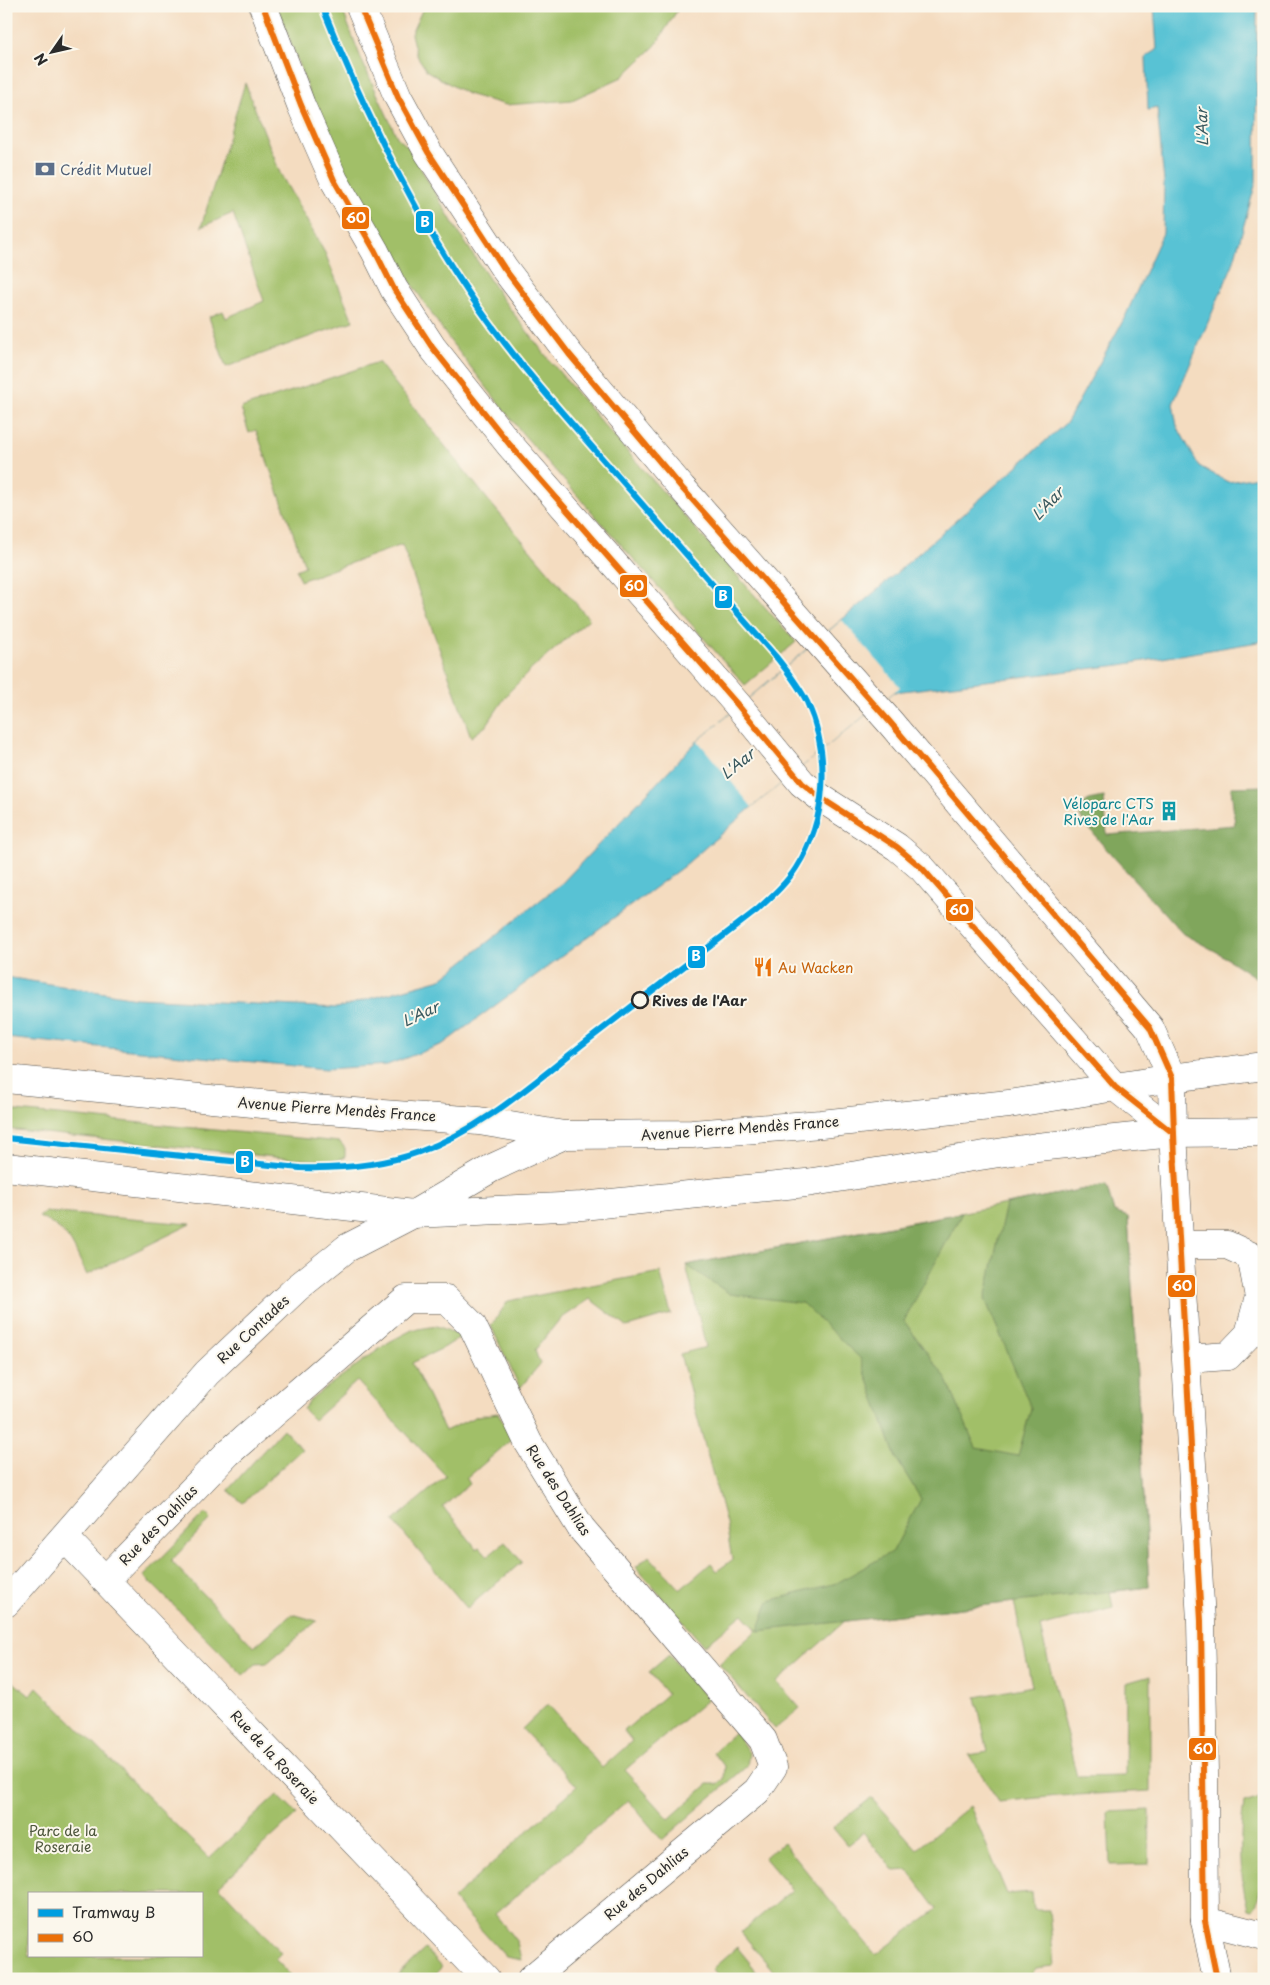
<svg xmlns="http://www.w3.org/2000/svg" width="1270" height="1985" font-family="'Playpen Sans',sans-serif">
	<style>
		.green { fill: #a1bf67; stroke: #667549; fill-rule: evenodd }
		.forest { fill: #80a65c; stroke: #566844 }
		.water { fill: #58c2d4; stroke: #427680 }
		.pier { fill: #f4dcc0 }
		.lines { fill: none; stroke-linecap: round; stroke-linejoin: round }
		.street-casing { stroke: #494641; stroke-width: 29 }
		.secondary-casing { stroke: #494641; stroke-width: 29 }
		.primary-casing { stroke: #494641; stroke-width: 29 }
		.street { stroke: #fff; stroke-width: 28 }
		.secondary { stroke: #fff; stroke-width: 28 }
		.primary { stroke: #fff; stroke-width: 28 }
		.bus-1-casing { stroke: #fbf7ec; stroke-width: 10 }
		.bus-1 { stroke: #ec7007; stroke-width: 6 }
		.tram-1-casing { stroke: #fbf7ec; stroke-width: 10 }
		.tram-1 { stroke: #009ee0; stroke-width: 6 }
		.stop-dot { fill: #fbf7ec; stroke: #2b2b2b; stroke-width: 2.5 }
		.labels { text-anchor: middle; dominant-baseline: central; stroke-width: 4; stroke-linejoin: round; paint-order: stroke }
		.service-label { font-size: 14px; fill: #4e5e75; stroke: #fbf7ec; text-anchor: start }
		.culture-label { font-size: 14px; fill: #0d838f; stroke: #fbf7ec; text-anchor: end }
		.food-label { font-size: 14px; fill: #c56008; stroke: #fbf7ec; text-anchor: start }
		.stop-label { font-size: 14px; font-weight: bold; fill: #2b2b2b; stroke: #fbf7ec; text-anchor: start }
		.street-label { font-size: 14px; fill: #2b2b2b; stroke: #fbf7ec }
		.park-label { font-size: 14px; fill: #4e573d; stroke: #fbf7ec }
		.water-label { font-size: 15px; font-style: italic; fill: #38585e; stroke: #fbf7ec }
		.line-badge { stroke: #fbf7ec; stroke-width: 2 }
		.badge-label { font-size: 14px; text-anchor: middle; font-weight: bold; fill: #fff }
	</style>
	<rect width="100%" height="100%" fill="#fbf7ec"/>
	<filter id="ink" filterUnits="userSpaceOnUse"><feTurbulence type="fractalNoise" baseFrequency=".02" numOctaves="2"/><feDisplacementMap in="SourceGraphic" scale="10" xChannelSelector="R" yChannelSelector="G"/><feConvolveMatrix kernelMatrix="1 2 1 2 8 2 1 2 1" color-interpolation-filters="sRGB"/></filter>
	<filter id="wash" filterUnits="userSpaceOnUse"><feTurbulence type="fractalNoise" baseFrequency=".0096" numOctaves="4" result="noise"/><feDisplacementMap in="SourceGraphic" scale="20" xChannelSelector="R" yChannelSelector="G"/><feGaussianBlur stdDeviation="1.12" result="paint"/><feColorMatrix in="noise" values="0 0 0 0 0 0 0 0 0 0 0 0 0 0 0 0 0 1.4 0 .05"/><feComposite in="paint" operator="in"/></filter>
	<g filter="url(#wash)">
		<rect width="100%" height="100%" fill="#f4dcc0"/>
		<path class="green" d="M 277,6 L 341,6 L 362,61 L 397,137 L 408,147 L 457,230 L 501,297 L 550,361 L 602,423 L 796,642 L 745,685 L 523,434 L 448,338 L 389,250 L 349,180 L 310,95 Z
			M 424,6 L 680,6 L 655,46 L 622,77 L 572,100 L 506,105 L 467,94 L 427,71 L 416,54 L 411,34 Z
			M 245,83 L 280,173 L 325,253 L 353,321 L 226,367 L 209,317 L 223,311 L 226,318 L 264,301 L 233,213 L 201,227 Z
			M 378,362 L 488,500 L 589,619 L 533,668 L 508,693 L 486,726 L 471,737 L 402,545 L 300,581 L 296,570 L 305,566 L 256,430 L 249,433 L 241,408 Z
			M 6,1110 L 340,1142 L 345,1148 L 345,1157 L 335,1161 L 293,1159 L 6,1129 Z
			M 1106,1185 L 1114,1212 L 1128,1217 L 1149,1587 L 1110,1592 L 1113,1608 L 1040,1627 L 1077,1777 L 1125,1776 L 1126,1683 L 1150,1676 L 1150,1791 L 1058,1796 L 999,1802 L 969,1755 L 988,1752 L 976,1697 L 1032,1686 L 1014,1602 L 845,1621 L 777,1682 L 800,1708 L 775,1729 L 719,1664 L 757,1630 L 743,1614 L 704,1646 L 636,1567 L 649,1556 L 680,1590 L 711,1563 L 717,1571 L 732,1560 L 726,1523 L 680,1354 L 706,1347 L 686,1265 Z
			M 46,1212 L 191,1224 L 87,1275 C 72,1245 71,1231 39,1217 Z
			M 660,1272 L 671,1314 L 627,1327 L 590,1299 L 559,1320 L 535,1350 L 538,1359 L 541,1363 L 520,1388 L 491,1326 L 508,1301 Z
			M 437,1326 L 462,1336 L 445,1347 L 412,1363 L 445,1431 L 477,1416 L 498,1413 L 512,1439 L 466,1479 L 469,1484 L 443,1507 L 477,1549 L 480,1547 L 488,1556 L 505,1542 L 522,1562 L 467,1608 L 393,1521 L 446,1476 L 357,1381 L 314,1420 L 303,1409 L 313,1397 L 389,1342 L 412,1330 Z
			M 283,1429 L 302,1449 L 243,1503 L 228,1490 Z
			M 205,1513 L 211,1519 L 171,1561 L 254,1647 L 292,1614 L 317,1621 L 267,1663 L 256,1664 L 243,1675 L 144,1576 Z
			M 669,1655 L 708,1699 L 625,1770 L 669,1819 L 708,1784 L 718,1784 L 724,1779 L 725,1767 L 713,1752 L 735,1732 L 749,1753 L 747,1766 L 662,1840 L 628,1800 L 495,1914 L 517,1942 L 521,1960 L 506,1957 L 453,1899 L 577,1786 L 522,1729 L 548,1704 L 602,1768 L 632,1741 L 624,1731 L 667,1694 L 649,1672 Z
			M 6,1676 L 30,1696 L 37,1687 L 209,1858 L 277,1795 L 297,1814 L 219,1886 L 281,1953 L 275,1959 L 294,1979 L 6,1979 ZM 29,1894 L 201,1894 L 201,1956 L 29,1956 Z
			M 1264,1797 C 1264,1825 1270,1889 1253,1910 L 1248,1909 C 1239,1875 1239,1838 1244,1803 Z
			M 871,1798 L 917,1849 L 970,1806 L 1007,1894 L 1032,1892 L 1034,1910 L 1049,1910 L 1054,1966 L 1036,1968 L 1033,1972 L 1034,1979 L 780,1979 L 741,1932 L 792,1890 L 764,1857 L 783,1843 L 876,1955 L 937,1909 L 908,1870 L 894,1871 L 863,1833 L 847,1845 L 833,1828 Z
			M 1150,1810 L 1149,1864 L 1110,1865 L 1108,1812 Z
			M 737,1947 L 763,1979 L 720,1979 L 712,1969 Z
			M 425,1949 L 442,1967 L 430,1979 L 393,1979 Z"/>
		<path class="forest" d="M 1264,786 L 1264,983 L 1217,952 L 1183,934 L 1101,843 L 1080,817 C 1083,799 1087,800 1104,797 L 1107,835 L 1235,825 L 1231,787 Z
			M 1106,1185 L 1114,1212 L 1128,1217 L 1149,1587 L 758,1631 L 769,1601 L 837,1583 L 893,1551 L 921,1499 L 896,1458 L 860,1358 L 802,1303 L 730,1294 L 686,1265 L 962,1213 L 904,1321 L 947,1380 L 976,1448 L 1018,1456 L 1031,1408 L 985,1299 L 1006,1204 Z"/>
		<path class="water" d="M 1154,6 L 1257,6 L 1256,182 L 1233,264 L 1173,404 L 1177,426 L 1199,466 L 1228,482 L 1264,476 L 1264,641 L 1120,665 L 894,692 L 752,807 L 684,866 L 443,1044 L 387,1065 L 326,1069 L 6,1038 L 6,977 L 136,998 L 337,1008 L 441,979 L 562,883 L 693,745 L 877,590 L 1067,422 L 1125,317 L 1163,233 L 1164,182 L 1157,108 L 1148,110 L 1146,57 L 1157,50 Z"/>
		<path class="pier" d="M 842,620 L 900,687 L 752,807 L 698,741 Z"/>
	</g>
	<g filter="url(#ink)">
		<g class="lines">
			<defs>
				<path id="street" d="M 1180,1245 L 1227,1245 L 1251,1256 L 1259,1297 L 1249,1334 L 1228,1356 L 1187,1359
					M 64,1537 L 486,1979
					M 106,1579 L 228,1453 L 406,1299 L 446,1299 L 472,1325 L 528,1442 L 581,1528 L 763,1740 L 773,1767 L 757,1791 L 531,1979
					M 6,1603 L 207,1373 L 297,1288 L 347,1248 L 413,1214
					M 1205,1921 L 1264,1936"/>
				<path id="secondary" d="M 263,6 L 301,105 L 334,180 L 375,251 L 394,289 L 432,347 L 510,445 L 736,703 L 802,783 L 821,798 L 897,847 L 922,868 L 1115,1087 L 1173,1133
					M 360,6 L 398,97 L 428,152 L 504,268 L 569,354 L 682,488 L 889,721 L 1150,1028 L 1172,1078 L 1173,1133 L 1201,1621 L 1204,1773 L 1205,1921 L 1217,1979"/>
				<path id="primary" d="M 6,1079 L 313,1109 L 479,1121 L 564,1135 L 692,1134 L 821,1124 L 1009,1104 L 1172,1078 L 1264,1066
					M 6,1167 L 413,1214 L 582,1206 L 806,1183 L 1037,1147 L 1173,1133 L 1264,1132
					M 417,1212 L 492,1168 L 564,1135"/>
			</defs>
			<use href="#street" class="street-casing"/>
			<use href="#secondary" class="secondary-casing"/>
			<use href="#primary" class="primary-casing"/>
			<use href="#street" class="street"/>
			<use href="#secondary" class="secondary"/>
			<use href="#primary" class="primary"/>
			<defs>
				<path id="bus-1" d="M 263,6 L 301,105 L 334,180 L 375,251 L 394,289 L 432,347 L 510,445 L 736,703 L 802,783 L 821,798 L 897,847 L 922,868 L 1115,1087 L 1173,1133 L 1201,1621 L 1205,1921 L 1217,1979
					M 360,6 L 398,97 L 428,152 L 504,268 L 569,354 L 682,488 L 889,721 L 1150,1028 L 1172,1078 L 1175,1161"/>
			</defs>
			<use href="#bus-1" class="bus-1-casing"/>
			<use href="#bus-1" class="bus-1"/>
			<defs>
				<path id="tram-1" d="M 6,1138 L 300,1168 C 341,1169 381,1166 419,1152 C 481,1130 532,1084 583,1044 C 641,999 699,955 757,910 C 771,897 786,884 796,868 C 827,820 831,754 807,702 C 799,686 788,672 777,658 C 720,593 664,529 607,464 C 559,409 509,354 468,292 C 408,203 362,106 322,6"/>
			</defs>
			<use href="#tram-1" class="tram-1-casing"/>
			<use href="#tram-1" class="tram-1"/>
		</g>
	</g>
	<defs>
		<symbol id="bank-bare" viewBox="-9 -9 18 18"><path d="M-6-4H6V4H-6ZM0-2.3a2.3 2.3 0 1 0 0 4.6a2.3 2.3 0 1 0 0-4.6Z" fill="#5c6f8a" stroke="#fbf7ec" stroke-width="2.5" paint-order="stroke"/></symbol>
		<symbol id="building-bare" viewBox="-9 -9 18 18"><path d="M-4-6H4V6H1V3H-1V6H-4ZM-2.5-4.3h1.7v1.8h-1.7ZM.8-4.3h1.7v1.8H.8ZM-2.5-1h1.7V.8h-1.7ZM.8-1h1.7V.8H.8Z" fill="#0f9aa8" stroke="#fbf7ec" stroke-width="2.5" paint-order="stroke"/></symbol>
		<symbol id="restaurant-bare" viewBox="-9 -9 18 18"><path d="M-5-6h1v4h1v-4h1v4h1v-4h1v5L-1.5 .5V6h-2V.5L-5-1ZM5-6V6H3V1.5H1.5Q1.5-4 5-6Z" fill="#e8710a" stroke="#fbf7ec" stroke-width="2.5" paint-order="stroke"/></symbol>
	</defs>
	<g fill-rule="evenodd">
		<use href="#bank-bare" x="31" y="155" width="28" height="28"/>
		<use href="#building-bare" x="1155" y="797" width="28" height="28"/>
		<use href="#restaurant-bare" x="749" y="953" width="28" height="28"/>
	</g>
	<circle class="stop-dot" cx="640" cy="1000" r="8"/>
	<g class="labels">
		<g class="service-label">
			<text x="60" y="169">Crédit Mutuel</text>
		</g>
		<g class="culture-label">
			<text x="1154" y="803">Véloparc CTS<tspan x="1154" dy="16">Rives de l'Aar</tspan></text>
		</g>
		<g class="food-label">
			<text x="778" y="967">Au Wacken</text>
		</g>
		<g class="stop-label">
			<text x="652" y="1000">Rives de l'Aar</text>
		</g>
		<g class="street-label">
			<text transform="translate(337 1109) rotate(4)">Avenue Pierre Mendès France</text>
			<text transform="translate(740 1128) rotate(-4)">Avenue Pierre Mendès France</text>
			<text transform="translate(253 1329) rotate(-43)">Rue Contades</text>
			<text transform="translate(559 1490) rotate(57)">Rue des Dahlias</text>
			<text transform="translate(158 1525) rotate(-46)">Rue des Dahlias</text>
			<text transform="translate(275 1757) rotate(47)">Rue de la Roseraie</text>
			<text transform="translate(646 1883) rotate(-40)">Rue des Dahlias</text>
		</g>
		<g class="park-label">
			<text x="63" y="1830">Parc de la<tspan x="63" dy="16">Roseraie</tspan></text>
		</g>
		<g class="water-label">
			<text transform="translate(1201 127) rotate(-92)">L'Aar</text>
			<text transform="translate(1047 503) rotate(-46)">L'Aar</text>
			<text transform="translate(737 763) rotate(-39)">L'Aar</text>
			<text transform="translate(420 1013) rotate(-25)">L'Aar</text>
		</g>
	</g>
	<g class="line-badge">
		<rect x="341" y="206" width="29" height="24" rx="5" fill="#ec7007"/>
		<rect x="415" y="210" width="19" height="24" rx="5" fill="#009ee0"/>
		<rect x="619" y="574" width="29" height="24" rx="5" fill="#ec7007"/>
		<rect x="714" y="585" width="19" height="24" rx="5" fill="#009ee0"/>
		<rect x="945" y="898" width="29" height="24" rx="5" fill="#ec7007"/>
		<rect x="687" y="945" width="19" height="24" rx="5" fill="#009ee0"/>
		<rect x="235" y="1150" width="19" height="24" rx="5" fill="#009ee0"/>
		<rect x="1167" y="1274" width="29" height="24" rx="5" fill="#ec7007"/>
		<rect x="1188" y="1737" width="29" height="24" rx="5" fill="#ec7007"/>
	</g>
	<g class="badge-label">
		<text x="356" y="223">60</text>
		<text x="425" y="227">B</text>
		<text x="634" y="591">60</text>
		<text x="723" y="601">B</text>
		<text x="959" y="915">60</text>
		<text x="696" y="961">B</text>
		<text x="245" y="1167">B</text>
		<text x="1182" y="1291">60</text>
		<text x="1203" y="1754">60</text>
	</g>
	<rect width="1270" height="1985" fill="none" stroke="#fbf7ec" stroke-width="25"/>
	<rect x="28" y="1892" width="175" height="65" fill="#fbf7ec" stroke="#a8a59f"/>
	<rect x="38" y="1909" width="25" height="8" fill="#009ee0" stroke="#a8a59f"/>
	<text x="72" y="1918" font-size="15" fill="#2b2b2b">Tramway B</text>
	<rect x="38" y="1934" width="25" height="8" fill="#ec7007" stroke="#a8a59f"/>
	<text x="72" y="1942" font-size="15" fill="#2b2b2b">60</text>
	<g transform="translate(52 52) rotate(236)" stroke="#fbf7ec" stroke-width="4" paint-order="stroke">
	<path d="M0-4L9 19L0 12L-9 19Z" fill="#2b2b2b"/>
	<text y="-8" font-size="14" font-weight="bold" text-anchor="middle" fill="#2b2b2b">N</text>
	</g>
</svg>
